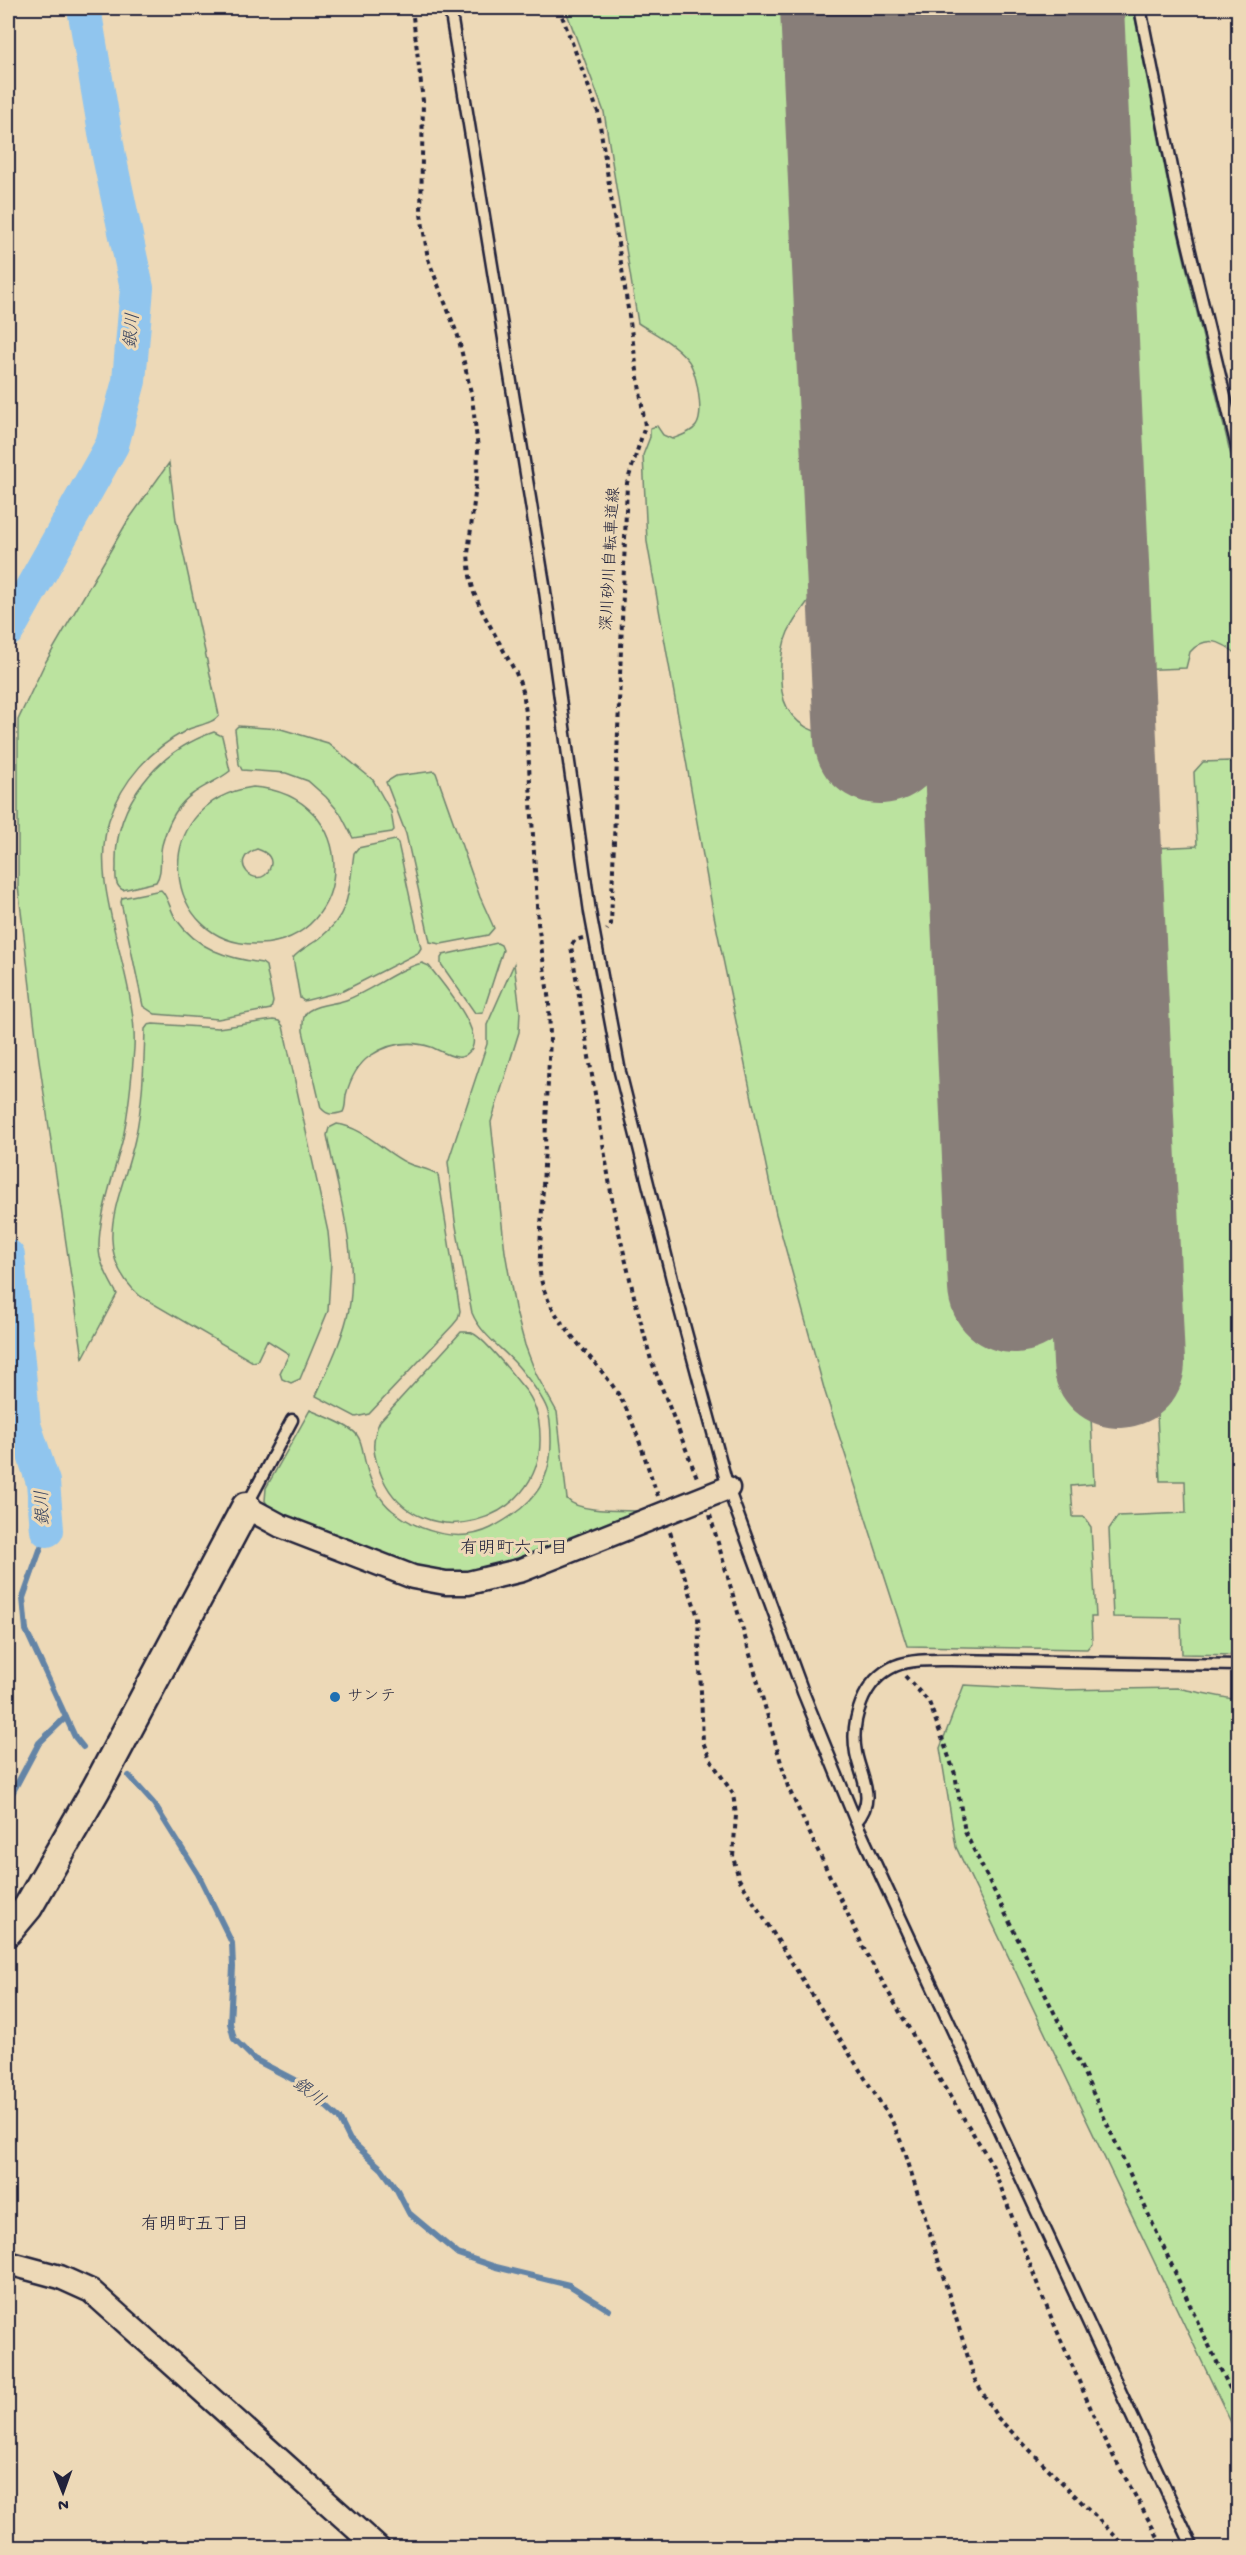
<svg xmlns="http://www.w3.org/2000/svg" width="1246" height="2555" font-family="'Gochi Hand','Klee One',sans-serif">
	<style>
		.green { fill: #bbe39f; stroke: #6e826d; stroke-width: 1.5; fill-rule: evenodd }
		.lines { fill: none; stroke-linecap: round; stroke-linejoin: round }
		.stream { stroke: #6484a6; stroke-width: 6 }
		.river { stroke: #90c5ee; stroke-width: 34 }
		.runway { stroke: #887e79; stroke-width: 132 }
		.service-casing { stroke: #22223b; stroke-width: 15 }
		.minor-casing { stroke: #22223b; stroke-width: 27 }
		.tertiary-casing { stroke: #22223b; stroke-width: 33 }
		.path { stroke: #22223b; stroke-width: 4; stroke-dasharray: 4.5 4.5; stroke-linecap: butt }
		.service { stroke: #edd9b7; stroke-width: 10 }
		.minor { stroke: #edd9b7; stroke-width: 22 }
		.tertiary { stroke: #edd9b7; stroke-width: 28 }
		.poi-dot { fill: #1f6fb2; stroke: #edd9b7; stroke-width: 2 }
		.labels { text-anchor: middle; dominant-baseline: central; stroke-width: 6; stroke-linejoin: round; paint-order: stroke }
		.street-label { font-size: 16px; fill: #22223b; stroke: #edd9b7 }
		.poi-label { font-size: 16px; fill: #22223b; stroke: #edd9b7; text-anchor: start }
		.water-label { font-size: 18px; font-style: italic; fill: #38435f; stroke: #edd9b7 }
		.neighbourhood-label { font-size: 18px; fill: #22223b; stroke: #edd9b7 }
	</style>
	<rect width="100%" height="100%" fill="#edd9b7"/>
	<filter id="ink" filterUnits="userSpaceOnUse"><feTurbulence type="fractalNoise" baseFrequency=".0167" numOctaves="2"/><feDisplacementMap in="SourceGraphic" scale="12" xChannelSelector="R" yChannelSelector="G"/><feConvolveMatrix kernelMatrix="1 2 1 2 8 2 1 2 1" color-interpolation-filters="sRGB"/></filter>
	<g filter="url(#ink)">
		<path class="green" d="M 565,8 L 807,8 L 832,538 C 830,550 828,562 824,574 C 816,595 798,611 788,632 C 781,648 780,664 781,681 C 782,746 858,741 904,735 L 870,8 L 1027,8 L 1052,558 L 1043,618 L 1054,851 L 1066,851 L 1094,1484 L 1071,1486 L 1073,1517 L 1084,1517 L 1091,1527 L 1096,1617 L 1091,1617 L 1092,1643 L 1087,1649 L 907,1646 L 825,1392 L 776,1214 L 712,906 L 647,542 L 643,455 L 650,437 L 650,428 L 657,426 L 663,435 L 672,439 C 680,436 691,433 696,426 C 705,414 696,369 687,359 C 674,343 655,334 638,323 L 604,112 Z
			M 1035,8 L 1085,8 L 1095,231 L 1087,232 L 1092,265 L 1097,265 L 1110,554 L 1101,612 L 1104,672 L 1077,673 L 1074,615 L 1060,558 Z
			M 1093,8 L 1133,8 L 1176,224 L 1238,486 L 1238,584 L 1233,592 L 1238,602 L 1238,655 C 1223,642 1206,634 1190,652 L 1186,668 L 1135,670 L 1133,610 L 1118,554 L 1106,263 L 1122,259 L 1118,229 L 1104,230 Z
			M 169,463 L 176,520 L 219,715 C 213,724 197,725 187,730 C 151,749 122,780 109,820 C 87,888 138,975 134,1048 C 132,1077 129,1108 123,1138 C 116,1168 94,1228 100,1257 C 103,1270 111,1283 117,1294 L 83,1358 L 38,1053 L 18,886 L 18,720 L 45,663 L 127,522 Z
			M 238,726 L 281,729 L 328,743 L 373,780 L 391,812 L 394,830 L 392,832 L 353,838 L 340,813 L 326,797 L 308,781 L 286,773 L 242,770 L 239,764 L 235,729 Z
			M 214,732 L 222,736 L 230,771 C 219,780 205,785 194,793 C 177,804 167,826 162,845 C 159,857 163,872 156,882 L 123,890 C 114,886 116,875 116,865 C 114,804 158,751 214,732 Z
			M 1230,761 L 1234,766 L 1238,766 L 1238,1655 L 1182,1654 L 1181,1618 L 1113,1617 L 1109,1529 L 1118,1516 L 1186,1513 L 1185,1481 L 1160,1481 L 1132,849 L 1197,846 L 1194,772 L 1203,762 Z
			M 434,771 L 436,773 L 480,897 L 494,928 L 488,935 L 441,944 L 430,942 L 429,937 L 406,834 L 386,782 L 396,776 Z
			M 253,787 C 363,795 357,940 259,944 C 162,948 144,803 253,787 ZM 257,849 C 267,852 275,859 269,870 C 258,892 225,860 257,849 Z
			M 395,840 L 398,843 L 421,948 L 418,953 L 343,991 L 304,1001 L 300,998 L 293,958 C 300,949 311,945 320,938 C 351,914 349,888 354,853 L 358,848 Z
			M 1123,849 L 1148,1386 L 1126,1410 L 1100,1388 L 1074,851 Z
			M 161,890 C 168,896 170,910 176,919 C 198,950 227,958 262,963 L 266,966 L 273,1002 L 271,1009 L 218,1019 L 155,1014 L 143,1006 L 121,902 L 122,898 Z
			M 497,943 L 501,945 L 503,950 L 483,1012 L 475,1013 L 441,964 L 441,958 L 443,955 Z
			M 422,963 L 429,966 C 441,982 488,1035 469,1052 C 466,1055 461,1058 457,1057 C 448,1056 439,1050 431,1047 C 409,1040 389,1043 370,1056 C 357,1065 350,1080 346,1095 C 345,1101 346,1107 343,1112 C 333,1115 328,1116 321,1108 L 303,1031 C 303,1023 302,1014 310,1010 C 320,1004 335,1004 346,1000 C 373,990 395,970 422,963 Z
			M 514,964 L 520,1011 L 519,1032 L 491,1122 L 505,1252 L 515,1308 L 525,1345 L 536,1374 L 557,1412 L 567,1499 C 579,1513 622,1510 640,1511 L 492,1570 L 469,1574 L 416,1569 L 271,1510 L 265,1501 L 266,1488 L 310,1410 C 321,1415 350,1425 357,1435 C 363,1443 363,1456 366,1465 C 370,1482 380,1501 393,1511 C 420,1532 459,1544 491,1528 C 529,1508 552,1485 551,1440 C 551,1430 551,1419 547,1409 C 542,1396 531,1382 522,1371 C 507,1351 482,1337 472,1313 L 455,1221 L 448,1162 L 487,1044 L 487,1025 Z
			M 273,1020 L 279,1021 L 283,1026 L 328,1232 L 331,1263 L 328,1311 L 300,1379 L 291,1383 L 282,1379 L 280,1373 L 289,1354 L 267,1340 L 257,1361 L 253,1362 L 140,1296 C 87,1249 123,1195 135,1139 C 143,1103 144,1065 145,1029 L 148,1025 L 153,1024 L 218,1028 Z
			M 337,1124 C 363,1127 384,1152 407,1163 C 417,1168 429,1168 438,1175 L 460,1311 L 458,1319 L 453,1325 L 369,1414 L 356,1417 L 316,1396 C 328,1368 343,1339 349,1309 C 359,1256 337,1188 327,1135 L 329,1128 Z
			M 461,1332 C 465,1332 470,1331 474,1334 C 488,1342 512,1374 523,1387 C 536,1402 540,1418 540,1437 C 543,1525 418,1558 382,1477 C 373,1456 370,1441 380,1421 Z
			M 964,1685 L 1059,1690 L 1177,1688 L 1238,1700 L 1238,2437 L 956,1847 L 940,1748 Z"/>
		<g class="lines">
			<path class="stream" d="M 47,1530 L 23,1598 L 26,1630 L 75,1737 L 83,1747
				M 129,1776 L 154,1804 L 198,1874 L 232,1943 L 233,1967 L 230,2023 L 234,2039 L 254,2059 L 300,2083 L 339,2118 L 350,2140 L 382,2169 L 397,2190 L 409,2213 L 458,2254 L 496,2267 L 569,2285 L 609,2310
				M 8,1801 L 39,1743 L 66,1717"/>
			<path class="river" d="M 8,630 L 112,445 L 129,381 L 137,288 L 109,156 L 84,8
				M 8,1256 L 24,1425 L 43,1482 L 47,1530"/>
			<path class="runway" d="M 846,8 L 880,738
				M 955,8 L 1014,1287
				M 1058,8 L 1119,1362"/>
			<defs>
				<path id="service" d="M 450,8 L 544,584 L 590,912 L 620,1072 L 676,1295 L 728,1488 L 803,1692 L 856,1822 L 1193,2548
					M 1140,8 L 1183,222 L 1238,451
					M 246,1507 L 292,1420
					M 856,1822 C 877,1798 861,1779 856,1753 C 850,1721 863,1680 895,1666 C 912,1659 932,1660 950,1660 L 1238,1665"/>
				<path id="minor" d="M 246,1507 L 281,1526 L 413,1577 L 446,1583 L 468,1583 L 522,1570 L 728,1488
					M 8,2263 L 60,2277 L 91,2291 L 378,2548"/>
				<path id="tertiary" d="M 8,1931 L 28,1907 L 96,1789 L 246,1507"/>
			</defs>
			<use href="#service" class="service-casing"/>
			<use href="#minor" class="minor-casing"/>
			<use href="#tertiary" class="tertiary-casing"/>
			<path class="path" d="M 412,8 L 423,101 L 421,214 L 428,259 L 458,336 L 472,397 L 478,449 L 477,476 L 468,554 L 470,576 L 474,593 L 483,613 L 516,673 L 523,691 L 526,713 L 538,923 L 549,1002 L 550,1038 L 540,1251 C 540,1260 539,1270 541,1279 C 551,1325 597,1358 620,1397 C 637,1427 646,1464 658,1496
				M 559,8 L 598,112 L 630,322 L 645,426 L 627,483 L 611,924 L 607,930
				M 583,938 L 575,940 L 571,946 L 614,1211 L 634,1296 L 651,1360 L 698,1480
				M 710,1515 L 788,1787 L 866,1953 L 922,2051 L 992,2164 L 1042,2296 L 1104,2439 L 1164,2548
				M 670,1532 L 698,1617 L 703,1742 L 710,1759 L 733,1794 L 736,1815 L 733,1857 L 739,1879 L 892,2121 L 904,2149 L 975,2380 L 997,2417 L 1127,2548
				M 905,1676 L 929,1702 L 955,1774 L 965,1832 L 1082,2069 L 1200,2327 L 1238,2405"/>
			<use href="#service" class="service"/>
			<use href="#minor" class="minor"/>
			<use href="#tertiary" class="tertiary"/>
		</g>
	</g>
	<circle class="poi-dot" cx="335" cy="1697" r="6"/>
	<g class="labels">
		<g class="street-label">
			<text transform="translate(612 559) rotate(-87)">深川砂川自転車道線</text>
		</g>
		<g class="poi-label">
			<text x="347" y="1697">サンテ</text>
		</g>
		<g class="water-label">
			<text transform="translate(133 331) rotate(-85)">銀川</text>
			<text transform="translate(44 1508) rotate(-92)">銀川</text>
			<text transform="translate(308 2093) rotate(38)">銀川</text>
		</g>
		<g class="neighbourhood-label">
			<text x="514" y="1549">有明町六丁目</text>
			<text x="195" y="2225">有明町五丁目</text>
		</g>
	</g>
	<rect width="1246" height="2555" fill="none" stroke="#edd9b7" stroke-width="30"/>
	<rect x="15" y="15" width="1216" height="2525" fill="none" stroke="#22223b" stroke-width="2" filter="url(#ink)"/>
	<g transform="translate(63 2492) rotate(179)" stroke="#edd9b7" stroke-width="4.5" paint-order="stroke">
	<path d="M0-4.5L10 22L0 15L-10 22Z" fill="#22223b"/>
	<text y="-9" font-size="16" font-weight="bold" text-anchor="middle" fill="#22223b">N</text>
	</g>
</svg>
